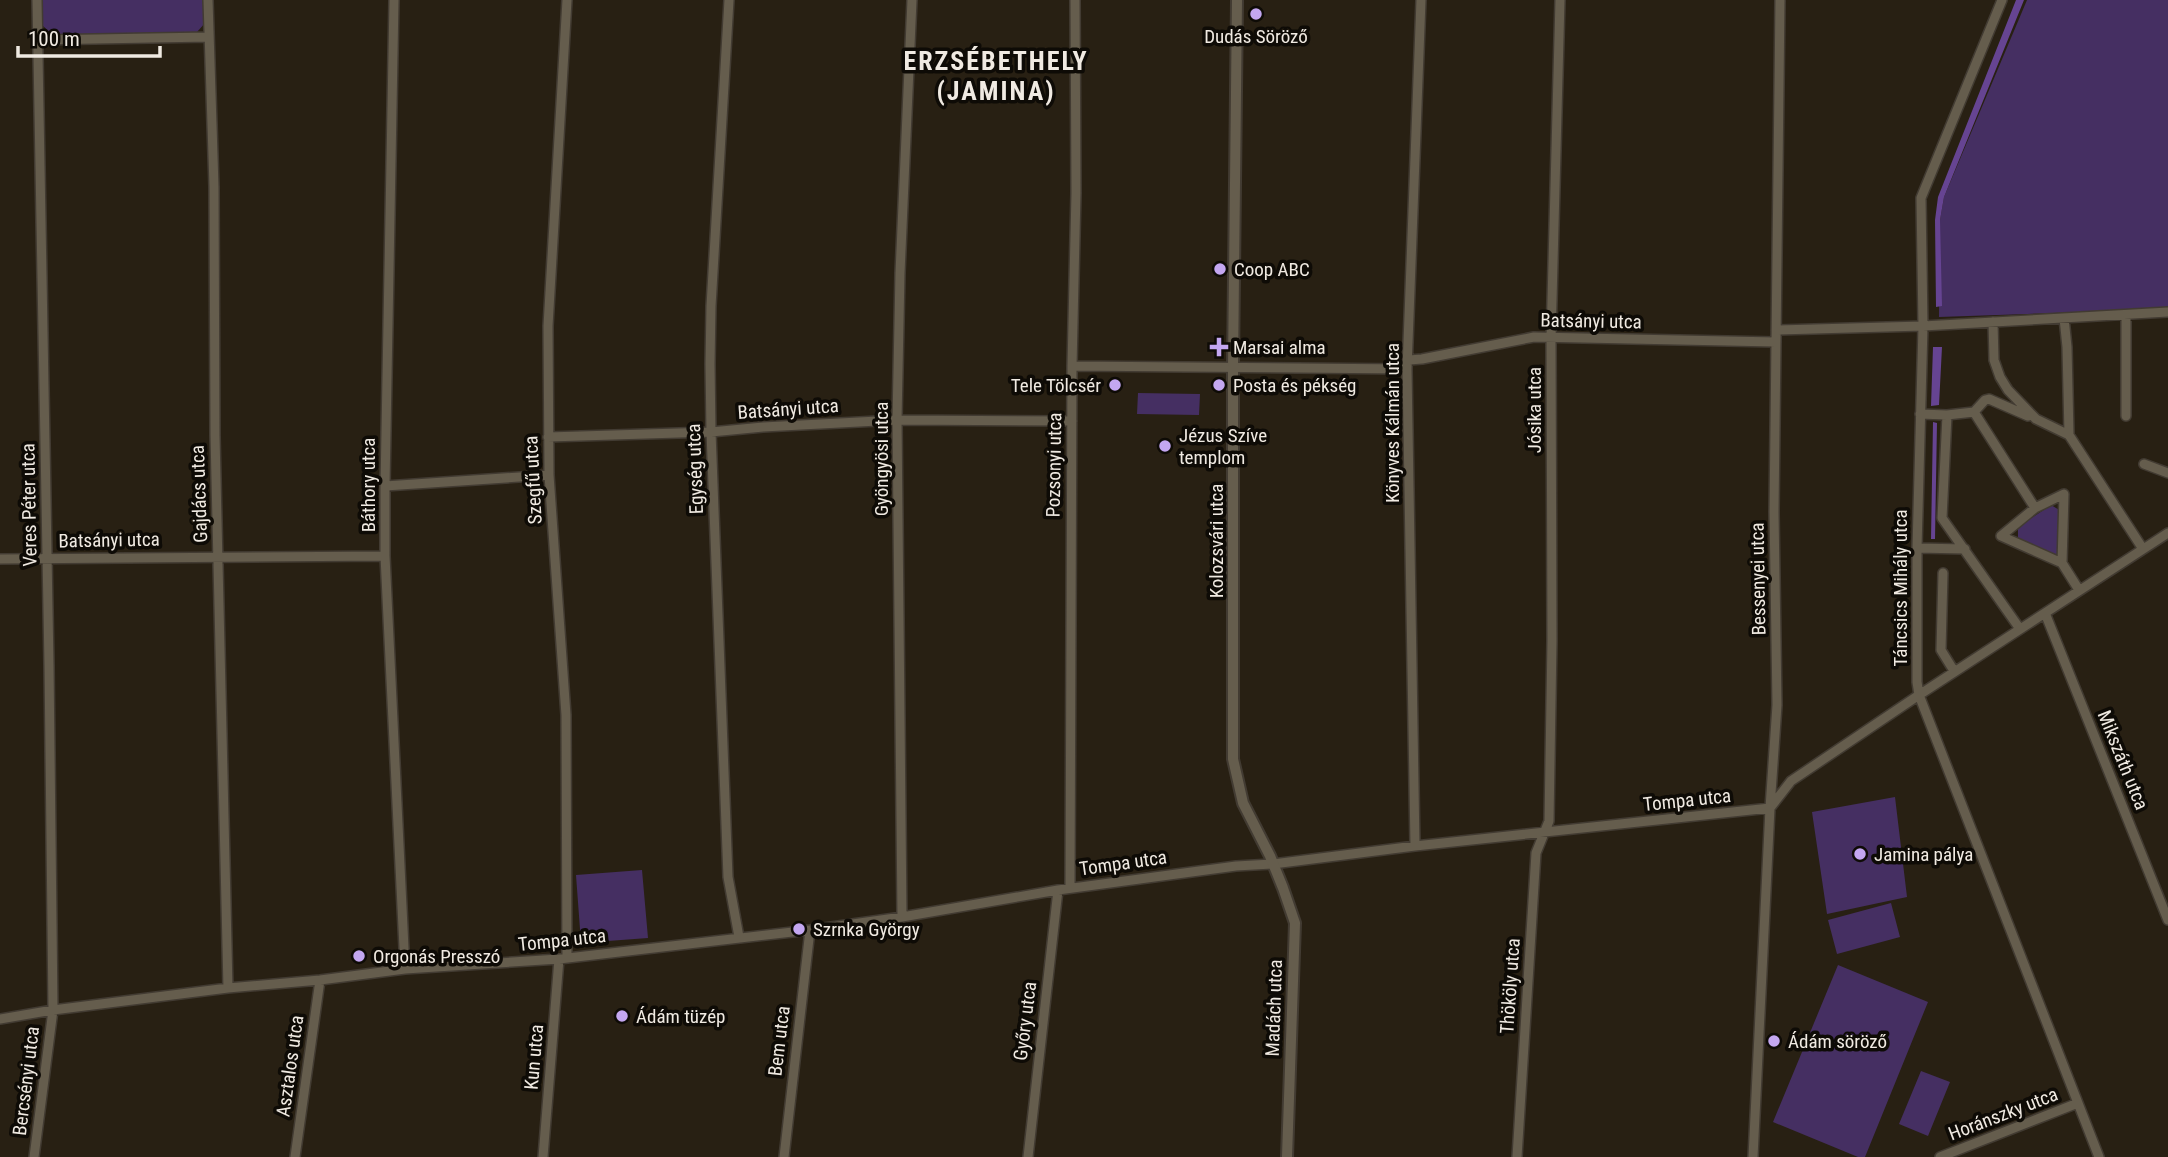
<svg xmlns="http://www.w3.org/2000/svg" width="2168" height="1157" font-family="'Roboto Condensed',sans-serif">
	<style>
		.green { fill: #452f62 }
		.water { fill: #664492 }
		.lines { fill: none; stroke-linecap: round; stroke-linejoin: round }
		.minor-casing { stroke: #423b32; stroke-width: 12 }
		.tertiary-casing { stroke: #423b32; stroke-width: 14 }
		.minor { stroke: #655d4d; stroke-width: 9 }
		.tertiary { stroke: #655d4d; stroke-width: 10 }
		.poi-dot { fill: #c4a7f1; stroke: #0e0b06; stroke-width: 2.5 }
		.labels { text-anchor: middle; dominant-baseline: central; stroke-width: 7; stroke-linejoin: round; paint-order: stroke }
		.poi-label { font-size: 19px; fill: #f0eae2; stroke: #0e0b06; text-anchor: start }
		.street-label { font-size: 19px; fill: #f0eae2; stroke: #0e0b06 }
		.district-label { font-size: 26px; font-weight: bold; letter-spacing: 2px; fill: #f0eae2; stroke: #0e0b06 }
	</style>
	<rect width="100%" height="100%" fill="#282013"/>
	<path class="green" d="M 42,0 L 204,0 L 205,23 L 197,32 L 53,35 L 43,26 Z
		M 2027,0 L 2168,0 L 2168,309 L 1939,317 L 1940,220 L 1944,197 Z
		M 1138,393 L 1200,394 L 1199,415 L 1137,414 Z
		M 2051,505 L 2061,511 L 2059,556 L 2018,538 L 2018,527 Z
		M 1895,797 L 1907,897 L 1827,914 L 1812,812 Z
		M 642,870 L 648,938 L 581,943 L 576,875 Z
		M 1891,903 L 1900,937 L 1837,954 L 1828,920 Z
		M 1838,965 L 1928,1002 L 1865,1157 L 1858,1157 L 1773,1122 Z
		M 1921,1071 L 1950,1082 L 1928,1136 L 1899,1124 Z"/>
	<path class="water" d="M 2016,0 L 2024,0 L 1944,197 L 1940,220 L 1942,306 L 1936,307 L 1935,220 L 1938,197 Z
		M 1933,347 L 1942,347 L 1939,405 L 1931,406 Z
		M 1933,422 L 1937,423 L 1935,539 L 1931,539 Z"/>
	<g class="lines">
		<defs>
			<path id="minor" d="M 208,0 L 214,187 L 215,436 L 228,988
				M 394,0 L 385,486 L 385,556 L 405,969
				M 567,0 L 548,326 L 549,475 L 566,715 L 567,958
				M 729,0 L 711,306 L 710,364 L 711,432 L 728,877 L 739,937
				M 2002,0 L 1921,198 L 1923,326 L 1917,548 L 1917,682 L 1919,695 L 2099,1157
				M 38,40 L 209,37
				M 2126,315 L 2126,416
				M 2064,318 L 2067,347 L 2069,435
				M 1993,322 L 1994,360 L 2000,377 L 2008,390 L 2036,419 L 2069,435 L 2143,549
				M 1776,330 L 1923,326 L 2168,312
				M 1409,360 L 1422,359 L 1534,337 L 1776,342
				M 1072,366 L 1407,369
				M 1974,412 L 2035,508
				M 1920,414 L 1947,415 L 1974,412 L 1985,400 L 1989,399 L 2028,416
				M 1947,415 L 1942,518 L 2020,629
				M 548,437 L 711,432 L 763,427 L 897,420 L 1072,421
				M 2144,464 L 2168,473
				M 385,486 L 549,475
				M 1917,548 L 1965,549
				M 0,559 L 385,556
				M 2062,563 L 2064,494 L 2035,508 L 2001,536 L 2062,563 L 2079,590
				M 1943,573 L 1941,650 L 1954,671
				M 2045,613 L 2168,920
				M 1415,846 L 1407,369 L 1421,0
				M 1070,888 L 1072,366 L 1076,193 L 1075,0
				M 902,917 L 897,420 L 900,273 L 912,0
				M 0,1019 L 53,1010 L 228,988 L 320,980 L 405,969 L 559,959 L 810,930 L 902,917 L 1058,890 L 1236,866 L 1273,864 L 1415,846 L 1770,808 L 1791,781 L 1919,695 L 2168,533
				M 34,1157 L 53,1010 L 49,665 L 37,0
				M 295,1157 L 320,980
				M 543,1157 L 559,959
				M 784,1157 L 810,930
				M 1028,1157 L 1058,890
				M 1517,1157 L 1536,853 L 1549,821 L 1552,641 L 1551,338 L 1560,0
				M 1753,1157 L 1770,808 L 1777,705 L 1774,512 L 1780,0
				M 1940,1157 L 2078,1103"/>
			<path id="tertiary" d="M 1237,0 L 1233,367 L 1233,759 L 1243,803 L 1270,856 L 1283,888 L 1295,923 L 1287,1157"/>
		</defs>
		<use href="#minor" class="minor-casing"/>
		<use href="#tertiary" class="tertiary-casing"/>
		<use href="#minor" class="minor"/>
		<use href="#tertiary" class="tertiary"/>
	</g>
	<g class="poi-dot">
		<circle cx="1256" cy="14" r="7"/>
		<circle cx="1220" cy="269" r="7"/>
		<path d="M1215.5 336.5h7v7h7v7h-7v7h-7v-7h-7v-7h7z"/>
		<circle cx="1115" cy="385" r="7"/>
		<circle cx="1219" cy="385" r="7"/>
		<circle cx="1165" cy="446" r="7"/>
		<circle cx="1860" cy="854" r="7"/>
		<circle cx="799" cy="929" r="7"/>
		<circle cx="359" cy="956" r="7"/>
		<circle cx="622" cy="1016" r="7"/>
		<circle cx="1774" cy="1041" r="7"/>
	</g>
	<g class="labels">
		<g class="poi-label">
			<text x="1256" y="36" text-anchor="middle">Dudás Söröző</text>
			<text x="1234" y="269">Coop ABC</text>
			<text x="1233" y="347">Marsai alma</text>
			<text x="1101" y="385" text-anchor="end">Tele Tölcsér</text>
			<text x="1233" y="385">Posta és pékség</text>
			<text x="1179" y="435">Jézus Szíve<tspan x="1179" dy="22">templom</tspan></text>
			<text x="1874" y="854">Jamina pálya</text>
			<text x="813" y="929">Szrnka György</text>
			<text x="373" y="956">Orgonás Presszó</text>
			<text x="636" y="1016">Ádám tüzép</text>
			<text x="1788" y="1041">Ádám söröző</text>
		</g>
		<g class="street-label">
			<text transform="translate(1591 321) rotate(1)">Batsányi utca</text>
			<text transform="translate(788 409) rotate(-4)">Batsányi utca</text>
			<text transform="translate(1534 410) rotate(-90)">Jósika utca</text>
			<text transform="translate(1392 423) rotate(-90)">Könyves Kálmán utca</text>
			<text transform="translate(881 459) rotate(-90)">Gyöngyösi utca</text>
			<text transform="translate(1054 465) rotate(-89)">Pozsonyi utca</text>
			<text transform="translate(695 469) rotate(-92)">Egység utca</text>
			<text transform="translate(533 480) rotate(-93)">Szegfű utca</text>
			<text transform="translate(368 485) rotate(-90)">Báthory utca</text>
			<text transform="translate(199 494) rotate(-92)">Gajdács utca</text>
			<text transform="translate(29 505) rotate(-91)">Veres Péter utca</text>
			<text transform="translate(109 540) rotate(-1)">Batsányi utca</text>
			<text transform="translate(1216 541) rotate(-90)">Kolozsvári utca</text>
			<text transform="translate(1758 579) rotate(-91)">Bessenyei utca</text>
			<text transform="translate(1900 588) rotate(-90)">Táncsics Mihály utca</text>
			<text transform="translate(2123 760) rotate(68)">Mikszáth utca</text>
			<text transform="translate(1687 800) rotate(-6)">Tompa utca</text>
			<text transform="translate(1123 863) rotate(-8)">Tompa utca</text>
			<text transform="translate(562 940) rotate(-6)">Tompa utca</text>
			<text transform="translate(1510 986) rotate(-86)">Thököly utca</text>
			<text transform="translate(1274 1008) rotate(-88)">Madách utca</text>
			<text transform="translate(1025 1021) rotate(-83)">Győry utca</text>
			<text transform="translate(779 1041) rotate(-83)">Bem utca</text>
			<text transform="translate(534 1057) rotate(-85)">Kun utca</text>
			<text transform="translate(290 1066) rotate(-82)">Asztalos utca</text>
			<text transform="translate(26 1081) rotate(-83)">Bercsényi utca</text>
			<text transform="translate(2003 1114) rotate(-21)">Horánszky utca</text>
		</g>
		<g class="district-label">
			<text x="996" y="61">ERZSÉBETHELY<tspan x="996" dy="30">(JAMINA)</tspan></text>
		</g>
	</g>
	<path d="M18 46v10h142v-10" fill="none" stroke="#f0eae2" stroke-width="3.5"/>
	<text x="28" y="46" font-size="21" fill="#f0eae2" stroke="#0e0b06" stroke-width="5" paint-order="stroke">100 m</text>
</svg>
